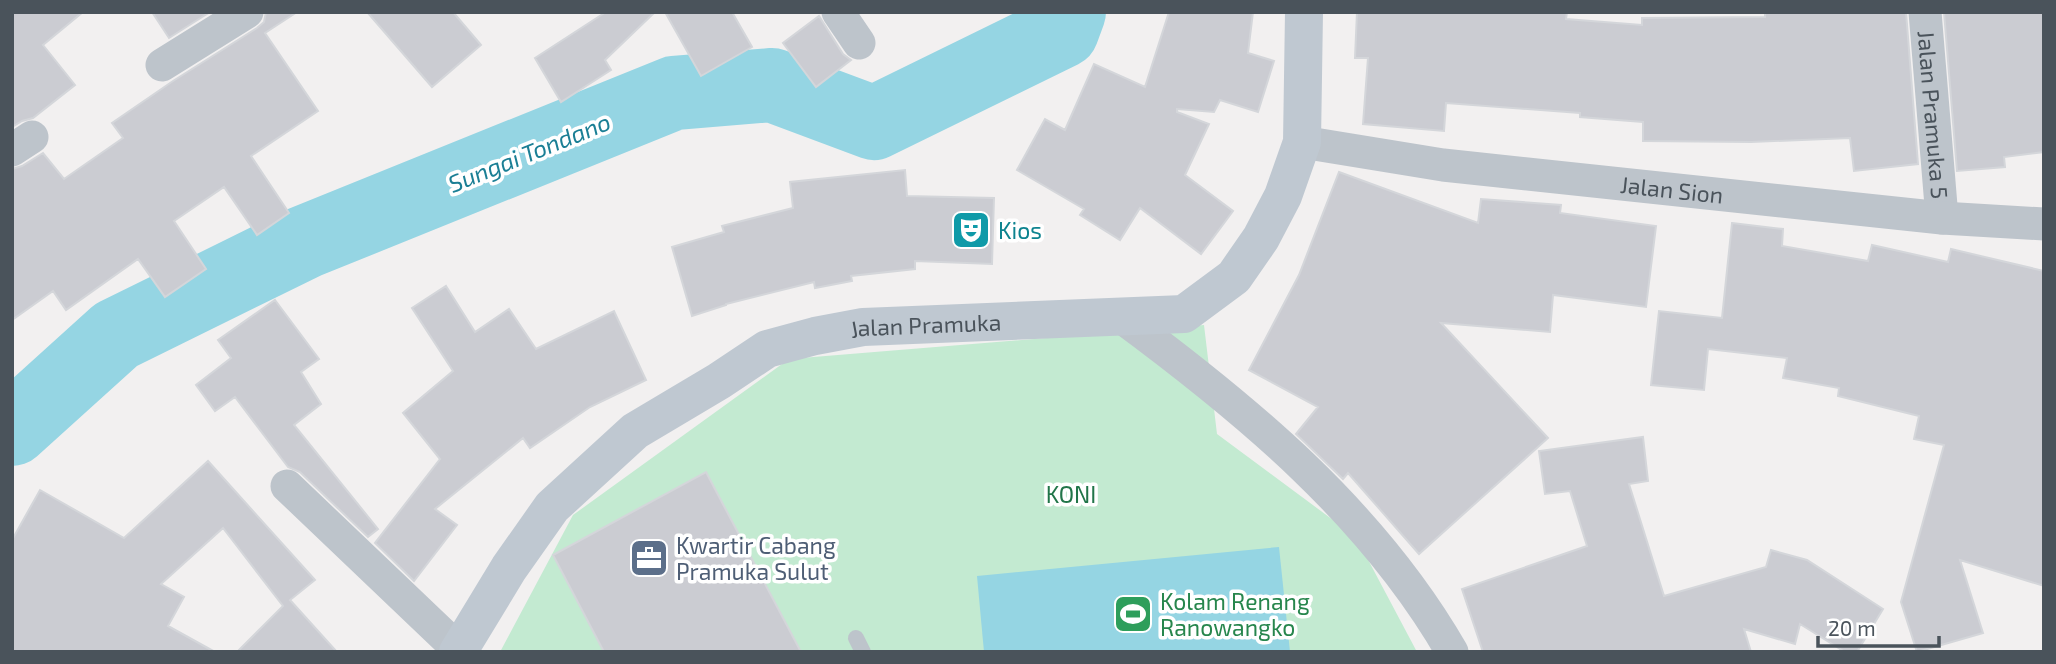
<svg xmlns="http://www.w3.org/2000/svg" width="2056" height="664" font-family="'Exo 2',sans-serif">
	<style>
		.green { fill: #c3ead1 }
		.water { fill: #95d5e3 }
		.lines { fill: none; stroke-linecap: round; stroke-linejoin: round }
		.river { stroke: #95d5e3; stroke-width: 74 }
		.building { fill: #cbccd2; stroke: #d4d6da; stroke-width: 2 }
		.lane { stroke: #bdc4cb; stroke-width: 16 }
		.street { stroke: #bdc4cb; stroke-width: 33 }
		.secondary { stroke: #bfc8d1; stroke-width: 38 }
		.labels { text-anchor: middle; dominant-baseline: central; stroke-width: 7; stroke-linejoin: round; paint-order: stroke }
		.street-label { font-size: 23px; fill: #4a535b; stroke: #fff }
		.culture-label { font-size: 23px; fill: #0d838f; stroke: #fff; text-anchor: start }
		.park-label { font-size: 23px; fill: #217549; stroke: #fff }
		.service-label { font-size: 23px; fill: #4e5e75; stroke: #fff; text-anchor: start }
		.leisure-label { font-size: 23px; fill: #27864d; stroke: #fff; text-anchor: start }
		.water-label { font-size: 24px; font-style: italic; fill: #1b7f95; stroke: #fff }
	</style>
	<rect width="100%" height="100%" fill="#f2f0f0"/>
	<path class="green" d="M 1204,325 L 1217,434 L 1356,537 L 1417,652 L 500,652 L 573,515 L 789,359 Z"/>
	<path class="water" d="M 1279,547 L 1290,652 L 984,652 L 977,576 Z"/>
	<g class="lines">
		<path class="river" d="M 12,429 L 116,335 L 305,242 L 674,93 L 772,85 L 874,123 L 1062,31 L 1069,12"/>
	</g>
	<path class="building" d="M 12,12 L 83,12 L 43,45 L 75,85 L 33,118 L 22,121 L 12,127 Z
		M 152,12 L 210,12 L 169,38 Z
		M 266,12 L 297,12 L 265,33 L 318,111 L 251,156 L 289,213 L 257,235 L 224,187 L 174,221 L 206,269 L 165,297 L 138,259 L 66,310 L 53,291 L 12,320 L 12,169 L 22,166 L 43,153 L 64,179 L 123,138 L 112,123 L 173,81 L 257,28 L 264,22 Z
		M 367,12 L 453,12 L 481,45 L 432,87 Z
		M 606,12 L 655,12 L 605,60 L 611,70 L 561,102 L 535,58 Z
		M 665,12 L 732,12 L 752,47 L 701,76 Z
		M 1169,12 L 1253,12 L 1248,53 L 1274,61 L 1258,112 L 1220,100 L 1214,112 L 1177,109 L 1177,112 L 1209,124 L 1185,175 L 1233,211 L 1201,254 L 1140,208 L 1120,240 L 1080,215 L 1084,209 L 1017,170 L 1045,119 L 1065,130 L 1094,64 L 1145,87 Z
		M 1357,12 L 1567,12 L 1566,19 L 1642,25 L 1642,18 L 1765,17 L 1765,12 L 1906,12 L 1918,164 L 1854,171 L 1850,138 L 1751,142 L 1643,141 L 1643,122 L 1580,117 L 1580,113 L 1446,103 L 1444,131 L 1363,124 L 1368,58 L 1355,58 Z
		M 1944,12 L 2044,12 L 2044,152 L 2004,157 L 2005,167 L 1957,171 Z
		M 819,16 L 843,54 L 851,60 L 816,87 L 783,43 Z
		M 905,170 L 907,196 L 994,198 L 992,264 L 915,261 L 915,269 L 851,276 L 852,281 L 815,288 L 814,282 L 726,304 L 726,305 L 692,316 L 672,247 L 724,232 L 722,226 L 793,208 L 790,182 Z
		M 1339,172 L 1478,223 L 1481,199 L 1561,205 L 1560,213 L 1656,226 L 1646,307 L 1553,295 L 1550,332 L 1441,323 L 1548,438 L 1419,554 L 1348,473 L 1343,479 L 1296,434 L 1318,407 L 1249,370 L 1299,275 Z
		M 1732,223 L 1783,229 L 1782,246 L 1868,261 L 1872,245 L 1948,262 L 1951,249 L 2044,271 L 2044,586 L 1960,560 L 1983,633 L 1917,652 L 1901,602 L 1944,445 L 1914,439 L 1919,416 L 1838,396 L 1839,388 L 1783,378 L 1787,358 L 1708,349 L 1704,390 L 1651,385 L 1659,311 L 1722,318 Z
		M 446,286 L 475,332 L 509,309 L 536,349 L 614,311 L 646,380 L 590,407 L 530,448 L 523,438 L 435,509 L 457,525 L 414,581 L 375,543 L 440,459 L 403,413 L 453,371 L 412,308 Z
		M 275,300 L 319,359 L 301,372 L 321,404 L 294,425 L 378,529 L 368,537 L 300,472 L 288,467 L 235,397 L 215,411 L 196,385 L 231,358 L 218,340 Z
		M 1643,437 L 1648,481 L 1629,484 L 1664,596 L 1766,567 L 1771,550 L 1807,560 L 1883,609 L 1857,652 L 1845,652 L 1800,624 L 1795,644 L 1744,629 L 1751,652 L 1483,652 L 1462,589 L 1587,546 L 1570,491 L 1545,494 L 1539,451 Z
		M 208,461 L 315,580 L 290,600 L 337,652 L 237,652 L 283,606 L 223,528 L 161,584 L 184,597 L 168,626 L 215,652 L 12,652 L 12,540 L 40,490 L 124,538 Z
		M 706,472 L 801,652 L 604,652 L 553,555 Z"/>
	<g class="lines">
		<path class="lane" d="M 856,638 L 863,652"/>
		<g class="street">
			<path d="M 838,12 L 859,43"/>
			<path id="s1" d="M 1925,12 L 1942,218"/>
			<path d="M 162,65 L 247,12"/>
			<path id="s2" d="M 1302,142 L 1443,165 L 1942,218 L 2044,224"/>
			<path d="M 12,150 L 32,137"/>
			<path d="M 1120,316 C 1246,409 1372,513 1452,652"/>
			<path d="M 287,486 L 459,650"/>
		</g>
		<path class="secondary" id="s3" d="M 458,652 L 509,568 L 552,507 L 635,431 L 719,381 L 767,349 L 815,336 L 863,327 L 1184,314 L 1234,277 L 1261,238 L 1283,196 L 1302,142 L 1304,12"/>
	</g>
	<defs>
		<symbol id="theatre-square" viewBox="-11 -11 22 22"><rect x="-9" y="-9" width="18" height="18" rx="4" fill="#0f9aa8" stroke="#fff"/><path d="M-5-5.5Q0-4 5-5.5V0Q5 5 0 6Q-5 5-5 0ZM-3.3-2.5H-1v1.5H-3.3ZM1-2.5H3.3v1.5H1ZM-2.8 1Q0 5.5 2.8 1Z" fill="#fff"/></symbol>
		<symbol id="office-square" viewBox="-11 -11 22 22"><rect x="-9" y="-9" width="18" height="18" rx="4" fill="#5c6f8a" stroke="#fff"/><path d="M-6-3h4V-5.5h4V-3h4V5H-6ZM-1-4.5V-3h2v-1.5ZM-6 0V1H6V0Z" fill="#fff"/></symbol>
		<symbol id="stadium-square" viewBox="-11 -11 22 22"><rect x="-9" y="-9" width="18" height="18" rx="4" fill="#2e9e5b" stroke="#fff"/><path d="M0-5a6.5 5 0 1 0 0 10a6.5 5 0 1 0 0-10ZM-3.5-1.8h7v3.6h-7Z" fill="#fff"/></symbol>
	</defs>
	<g fill-rule="evenodd">
		<use href="#theatre-square" x="949" y="208" width="44" height="44"/>
		<use href="#office-square" x="627" y="536" width="44" height="44"/>
		<use href="#stadium-square" x="1111" y="592" width="44" height="44"/>
	</g>
	<g class="labels">
		<g class="street-label">
			<text stroke="none"><textPath href="#s1" startOffset="103">Jalan Pramuka 5</textPath></text>
			<text stroke="none"><textPath href="#s2" startOffset="373">Jalan Sion</textPath></text>
			<text stroke="none"><textPath href="#s3" startOffset="602">Jalan Pramuka</textPath></text>
		</g>
		<g class="culture-label">
			<text x="998" y="230">Kios</text>
		</g>
		<g class="park-label">
			<text x="1071" y="494">KONI</text>
		</g>
		<g class="service-label">
			<text x="676" y="545">Kwartir Cabang<tspan x="676" dy="26">Pramuka Sulut</tspan></text>
		</g>
		<g class="leisure-label">
			<text x="1160" y="601">Kolam Renang<tspan x="1160" dy="26">Ranowangko</tspan></text>
		</g>
		<g class="water-label">
			<text transform="translate(529 152) rotate(-22)">Sungai Tondano</text>
		</g>
	</g>
	<rect width="2056" height="664" fill="none" stroke="#4a535b" stroke-width="28"/>
	<path d="M1818 636v10h121v-10" fill="none" stroke="#4a535b" stroke-width="3.5"/>
	<text x="1828" y="636" font-size="21" fill="#4a535b" stroke="#ffffff" stroke-width="5" paint-order="stroke">20 m</text>
</svg>
